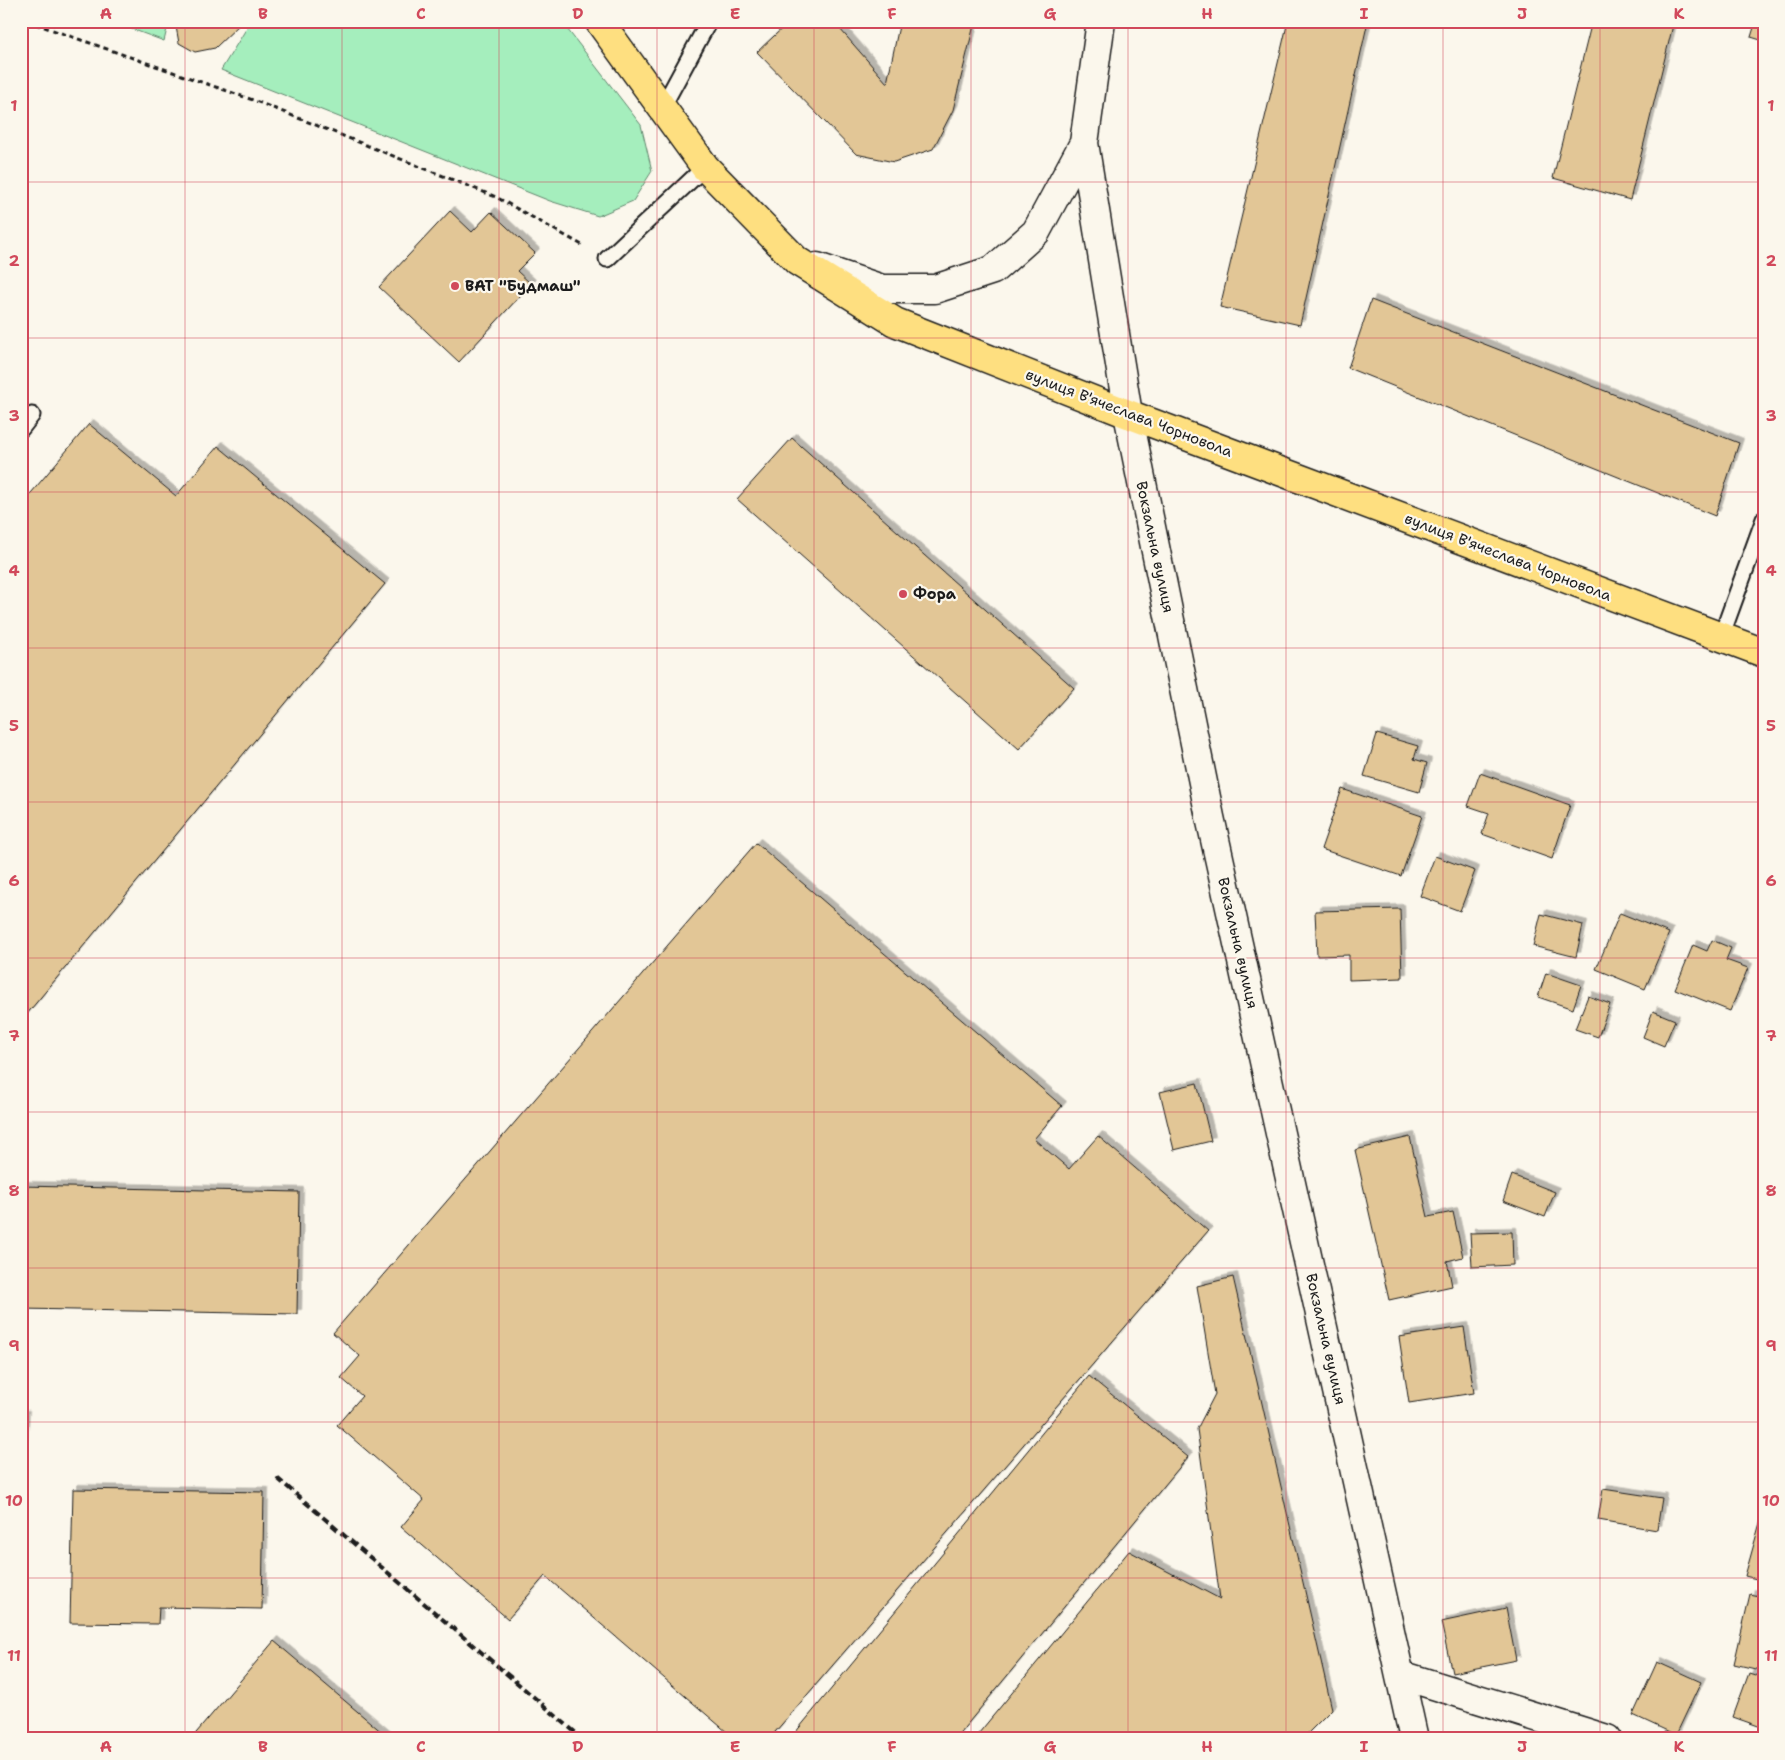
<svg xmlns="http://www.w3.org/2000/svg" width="1785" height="1760" font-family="'Shantell Sans',sans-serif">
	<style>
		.green { fill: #a5eebd; stroke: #60856c }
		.building { fill: #e2c696; stroke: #1c1c1c; filter: url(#shadow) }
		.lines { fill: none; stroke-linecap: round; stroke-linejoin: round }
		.service-casing { stroke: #1c1c1c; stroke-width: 19 }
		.minor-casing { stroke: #1c1c1c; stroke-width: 31 }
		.primary-casing { stroke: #1c1c1c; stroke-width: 31 }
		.path { stroke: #1c1c1c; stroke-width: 3; stroke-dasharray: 5 4; stroke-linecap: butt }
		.service { stroke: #fbf7ec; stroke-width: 15 }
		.minor { stroke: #fbf7ec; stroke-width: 28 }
		.primary { stroke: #fedf80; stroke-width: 28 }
		.rail { stroke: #1c1c1c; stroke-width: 4; stroke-dasharray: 8 4; stroke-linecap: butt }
		.grid { fill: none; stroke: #d1495b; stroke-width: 1; stroke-opacity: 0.55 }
		.poi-dot { fill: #d1495b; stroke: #fbf7ec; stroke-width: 2 }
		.labels { text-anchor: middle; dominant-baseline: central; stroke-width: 4.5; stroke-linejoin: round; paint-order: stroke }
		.poi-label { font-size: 15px; font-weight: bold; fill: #1c1c1c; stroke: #fbf7ec; text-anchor: start }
		.street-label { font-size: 15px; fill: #1c1c1c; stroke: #fbf7ec }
		.neatline { fill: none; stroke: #d1495b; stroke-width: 2 }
		.grid-label { font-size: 16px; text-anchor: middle; font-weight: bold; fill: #d1495b }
	</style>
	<defs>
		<filter id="shadow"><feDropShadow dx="4.5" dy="-4.5" stdDeviation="0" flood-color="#0004"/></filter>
	</defs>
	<rect width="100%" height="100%" fill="#fbf7ec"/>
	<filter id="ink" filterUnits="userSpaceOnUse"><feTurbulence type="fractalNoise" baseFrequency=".02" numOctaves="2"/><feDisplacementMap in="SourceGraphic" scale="10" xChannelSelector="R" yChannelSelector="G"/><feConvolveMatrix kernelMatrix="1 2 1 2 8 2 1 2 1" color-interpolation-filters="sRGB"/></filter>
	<g filter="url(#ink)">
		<path class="green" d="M 110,21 L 169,21 L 164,41 Z
			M 251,21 L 561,21 L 641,125 L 652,171 L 633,201 L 598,216 L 550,201 L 221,70 Z"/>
		<path class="building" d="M 175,21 L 243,21 L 215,48 L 195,52 L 179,43 Z
			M 790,21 L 833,21 L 887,83 L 900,21 L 975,21 L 953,110 L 933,149 L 894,162 L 856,154 L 757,52 Z
			M 1288,21 L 1368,21 L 1300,325 L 1220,307 Z
			M 1592,21 L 1674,21 L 1630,200 L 1553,178 Z
			M 1756,21 L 1764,21 L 1764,41 L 1751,37 Z
			M 450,211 L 472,232 L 491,212 L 535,253 L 517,271 L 531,284 L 459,362 L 379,287 Z
			M 1371,300 L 1739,443 L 1715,516 L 1348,368 Z
			M 89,424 L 176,496 L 218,446 L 385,584 L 21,1021 L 21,505 Z
			M 792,438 L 1074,688 L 1019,749 L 737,499 Z
			M 1377,734 L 1418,746 L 1414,759 L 1427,763 L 1419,792 L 1364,776 Z
			M 1480,773 L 1570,805 L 1552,859 L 1482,834 L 1489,813 L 1468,806 Z
			M 1342,789 L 1422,816 L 1401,876 L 1321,849 Z
			M 756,843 L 1062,1106 L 1034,1139 L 1069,1169 L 1098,1136 L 1208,1231 L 769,1739 L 735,1739 L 545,1576 L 508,1619 L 401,1527 L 424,1500 L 337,1425 L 362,1396 L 341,1378 L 360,1356 L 333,1333 Z
			M 1435,856 L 1475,871 L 1460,911 L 1420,896 Z
			M 1400,909 L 1402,978 L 1349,980 L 1349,955 L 1317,956 L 1315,911 Z
			M 1620,913 L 1669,933 L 1645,989 L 1596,969 Z
			M 1541,914 L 1583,925 L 1576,957 L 1533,946 Z
			M 1712,940 L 1731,948 L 1726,960 L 1748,968 L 1730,1011 L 1675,989 L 1693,945 L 1707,951 Z
			M 1546,973 L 1581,985 L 1573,1009 L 1538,997 Z
			M 1588,996 L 1610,1004 L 1598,1037 L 1575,1029 Z
			M 1653,1011 L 1675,1020 L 1664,1046 L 1643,1037 Z
			M 1197,1083 L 1211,1141 L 1174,1150 L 1160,1092 Z
			M 1410,1137 L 1428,1217 L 1453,1212 L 1463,1257 L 1447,1261 L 1452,1286 L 1389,1300 L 1355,1150 Z
			M 1512,1175 L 1555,1192 L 1545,1217 L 1503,1201 Z
			M 21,1186 L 299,1192 L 297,1314 L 21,1309 Z
			M 1512,1232 L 1513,1265 L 1472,1267 L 1470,1233 Z
			M 1233,1277 L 1332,1709 L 1302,1739 L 1259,1739 L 1255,1735 L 1252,1739 L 974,1739 L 1129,1551 L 1220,1599 L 1197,1429 L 1215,1394 L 1197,1286 Z
			M 1464,1327 L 1474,1393 L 1409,1403 L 1399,1337 Z
			M 1089,1376 L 1188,1457 L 955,1739 L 790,1739 Z
			M 21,1415 L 25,1415 L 21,1471 Z
			M 73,1489 L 264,1492 L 262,1609 L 159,1607 L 158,1624 L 70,1623 Z
			M 1603,1489 L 1662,1498 L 1657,1530 L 1598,1520 Z
			M 1763,1512 L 1764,1512 L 1764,1581 L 1745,1576 Z
			M 1750,1594 L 1764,1597 L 1764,1671 L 1734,1664 Z
			M 1506,1608 L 1516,1660 L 1452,1673 L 1441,1622 Z
			M 274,1641 L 390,1739 L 191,1739 Z
			M 1657,1662 L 1701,1682 L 1676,1735 L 1633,1715 Z
			M 1749,1673 L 1764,1678 L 1764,1728 L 1733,1717 Z"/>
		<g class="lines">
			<defs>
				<path id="service" d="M 662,108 L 709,21
					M 607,259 L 705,167
					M 21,429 L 32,415
					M 1721,637 L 1764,519"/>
				<path id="minor" d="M 1101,21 L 1084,143 L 1128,414 L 1210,817 L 1414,1739
					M 817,267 L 882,289 L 935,289 L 993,270 L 1036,232 L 1084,143
					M 1401,1675 L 1607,1739"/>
				<path id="primary" d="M 599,21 L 705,167 L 797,261 L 895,322 L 1128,414 L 1764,653"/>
			</defs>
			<use href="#service" class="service-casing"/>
			<use href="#minor" class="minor-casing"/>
			<use href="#primary" class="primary-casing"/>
			<path class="path" d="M 27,21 L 253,100 L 496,197 L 582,245"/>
			<use href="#service" class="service"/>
			<use href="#minor" class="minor"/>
			<use href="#primary" class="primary"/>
			<path class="rail" d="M 277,1478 L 583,1739"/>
		</g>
	</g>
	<path class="grid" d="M 185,21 L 185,1739M 342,21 L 342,1739M 499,21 L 499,1739M 657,21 L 657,1739M 814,21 L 814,1739M 971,21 L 971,1739M 1128,21 L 1128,1739M 1286,21 L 1286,1739M 1443,21 L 1443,1739M 1600,21 L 1600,1739M 21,182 L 1764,182M 21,338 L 1764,338M 21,492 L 1764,492M 21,648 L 1764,648M 21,802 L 1764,802M 21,958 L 1764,958M 21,1112 L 1764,1112M 21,1268 L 1764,1268M 21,1422 L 1764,1422M 21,1578 L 1764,1578"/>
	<g class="poi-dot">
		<circle cx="455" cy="286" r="5"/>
		<circle cx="903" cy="594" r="5"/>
	</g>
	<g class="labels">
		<g class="poi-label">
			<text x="465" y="286">ВАТ "Будмаш"</text>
			<text x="913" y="594">Фора</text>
		</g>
		<g class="street-label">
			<text transform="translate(1129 413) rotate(21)">вулиця В'ячеслава Чорновола</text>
			<text transform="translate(1155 547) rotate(78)">Вокзальна вулиця</text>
			<text transform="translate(1508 557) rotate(21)">вулиця В'ячеслава Чорновола</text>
			<text transform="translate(1238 943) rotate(77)">Вокзальна вулиця</text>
			<text transform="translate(1326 1339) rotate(77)">Вокзальна вулиця</text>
		</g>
	</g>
	<rect width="1785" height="1760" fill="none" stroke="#fbf7ec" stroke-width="55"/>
	<rect x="28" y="28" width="1730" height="1704" class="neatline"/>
	<g class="grid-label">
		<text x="106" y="19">A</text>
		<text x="263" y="19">B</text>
		<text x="421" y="19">C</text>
		<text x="578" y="19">D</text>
		<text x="735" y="19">E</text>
		<text x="892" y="19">F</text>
		<text x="1050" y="19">G</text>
		<text x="1207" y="19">H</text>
		<text x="1364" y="19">I</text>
		<text x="1522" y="19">J</text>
		<text x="1679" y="19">K</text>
		<text x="14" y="111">1</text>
		<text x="1771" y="111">1</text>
		<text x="14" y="266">2</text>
		<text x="1771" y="266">2</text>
		<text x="14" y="421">3</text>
		<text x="1771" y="421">3</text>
		<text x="14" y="576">4</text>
		<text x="1771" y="576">4</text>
		<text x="14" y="731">5</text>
		<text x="1771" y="731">5</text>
		<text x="14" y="886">6</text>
		<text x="1771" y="886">6</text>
		<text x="14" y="1041">7</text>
		<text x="1771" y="1041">7</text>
		<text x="14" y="1196">8</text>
		<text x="1771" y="1196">8</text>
		<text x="14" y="1351">9</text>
		<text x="1771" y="1351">9</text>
		<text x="14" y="1506">10</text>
		<text x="1771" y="1506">10</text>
		<text x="14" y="1661">11</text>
		<text x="1771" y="1661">11</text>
		<text x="106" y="1752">A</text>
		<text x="263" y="1752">B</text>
		<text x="421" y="1752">C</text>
		<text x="578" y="1752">D</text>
		<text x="735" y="1752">E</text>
		<text x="892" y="1752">F</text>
		<text x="1050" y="1752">G</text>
		<text x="1207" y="1752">H</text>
		<text x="1364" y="1752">I</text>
		<text x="1522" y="1752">J</text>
		<text x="1679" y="1752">K</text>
	</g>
</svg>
